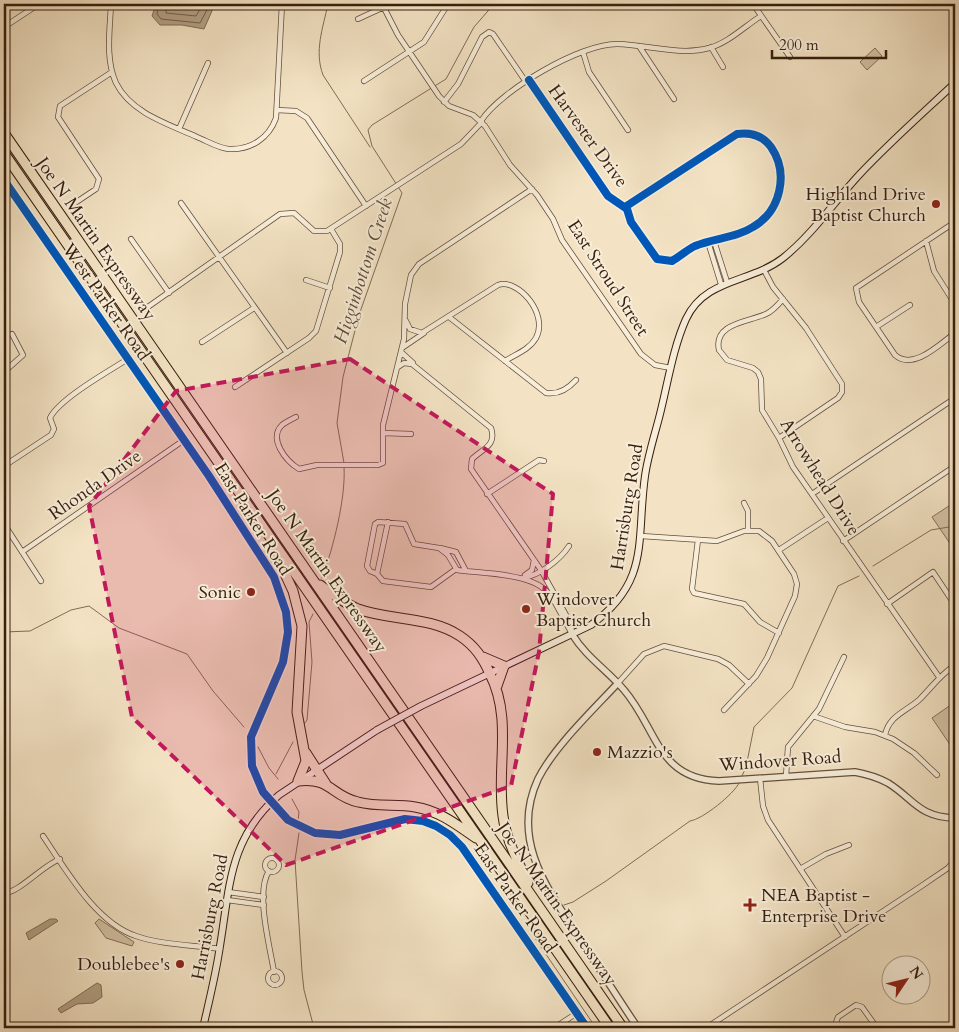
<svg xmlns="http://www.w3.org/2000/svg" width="959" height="1032" font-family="Cardo,serif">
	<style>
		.green { fill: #d3c2a5; stroke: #84705a }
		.water { fill: #b3a086; stroke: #816c56 }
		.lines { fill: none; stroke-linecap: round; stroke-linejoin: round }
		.shore { stroke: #745f4a; stroke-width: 1 }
		.stream { stroke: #816c56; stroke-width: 1 }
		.minor-casing { stroke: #654f3c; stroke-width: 6 }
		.tertiary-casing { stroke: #654f3c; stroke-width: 8 }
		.secondary-casing { stroke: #361e0e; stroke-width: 8 }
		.motorway-casing { stroke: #361e0e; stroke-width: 11 }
		.minor { stroke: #f7edd9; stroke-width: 4.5 }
		.tertiary { stroke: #f7edd9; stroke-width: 5.5 }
		.secondary { stroke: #f7edd9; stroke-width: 6 }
		.motorway { stroke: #f3e3c4; stroke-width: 9 }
		.secondary-bridge-casing { stroke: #361e0e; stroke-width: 8; stroke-linecap: butt }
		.secondary-bridge { stroke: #f7edd9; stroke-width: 6 }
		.cycleway-casing { stroke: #f7edd9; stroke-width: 11 }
		.cycleway { stroke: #0057b8; stroke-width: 8 }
		.marked { fill: #c2185b; fill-opacity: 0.2; stroke: #c2185b; stroke-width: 4; stroke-dasharray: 10 6; stroke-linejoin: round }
		.poi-dot { fill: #8f2418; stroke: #f7edd9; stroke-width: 2 }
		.labels { text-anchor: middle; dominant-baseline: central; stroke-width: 4; stroke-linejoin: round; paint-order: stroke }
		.street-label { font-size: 18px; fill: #361e0e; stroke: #f7edd9 }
		.poi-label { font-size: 18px; fill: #361e0e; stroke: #f7edd9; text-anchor: end }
		.water-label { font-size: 19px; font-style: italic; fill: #624c38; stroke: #f7edd9 }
	</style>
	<rect width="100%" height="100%" fill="#f3e3c4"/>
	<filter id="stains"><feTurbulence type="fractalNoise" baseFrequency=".004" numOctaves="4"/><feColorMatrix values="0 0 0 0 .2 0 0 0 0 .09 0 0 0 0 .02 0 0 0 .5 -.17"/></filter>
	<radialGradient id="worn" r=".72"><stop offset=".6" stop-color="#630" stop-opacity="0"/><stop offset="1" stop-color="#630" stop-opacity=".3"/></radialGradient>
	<path class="green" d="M 875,48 L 882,56 L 867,70 L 860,62 Z
		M 955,502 L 955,551 L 932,517 Z
		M 955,702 L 955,752 L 932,718 Z
		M 99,919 L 134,942 L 132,946 L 106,938 L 95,923 Z"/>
	<path class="water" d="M 156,4 L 215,4 L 204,29 L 182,25 L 160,25 L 152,16 Z
		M 50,919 L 56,919 L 58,921 L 29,940 L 26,933 Z
		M 97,983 L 101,985 L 102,997 L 93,1003 L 77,1004 L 61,1013 L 58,1009 Z"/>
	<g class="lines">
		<path class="shore" d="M 159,4 L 157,14 L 161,19 L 200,23 L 210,4
			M 166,4 L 166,13 L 196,16 L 203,4"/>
		<path class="stream" d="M 328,4 C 323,28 314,51 323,75 L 370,147
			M 344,463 L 337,423 L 343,377 L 359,315 L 402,193 L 372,146 L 368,130 L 372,125 L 446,79 L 474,27 L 494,4
			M 873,566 L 931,530 L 955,526
			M 322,578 C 333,549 346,498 344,467
			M 4,632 L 30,631 L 71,610 L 89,606 L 119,628 L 187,654 L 213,691 L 244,727
			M 304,724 L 307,720 L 312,662 L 309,622 L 313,614
			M 258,747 L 269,768 L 278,779
			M 276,774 L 293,742
			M 742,776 L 746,767 L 754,727 L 792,688 L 838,586 L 859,576
			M 292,799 L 299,812 L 298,821
			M 299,833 L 295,860 L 302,972 L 304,990 L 314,1028
			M 564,905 L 573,902 L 606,881 L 690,821 C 703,819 734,794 739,783
			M 535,938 L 596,1028"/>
		<defs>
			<path id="minor" d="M 111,4 C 110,29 105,59 116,83 C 131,113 168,124 197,137 C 207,141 218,148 229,149 C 251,150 269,138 276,118 L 282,4
				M 382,4 L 398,35 L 439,96 L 449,106 L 473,115 L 485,126 L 510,165 L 537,195 L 553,219 L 562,240 L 641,354 L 655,365 L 671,368
				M 753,4 L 790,57
				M 358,19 L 384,7
				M 4,27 L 39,4
				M 639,46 L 674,99
				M 711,47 L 723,67
				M 583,52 L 589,72 L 628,130
				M 529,80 L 608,196 L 627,209 L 631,222 L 657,259 L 672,261 C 680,256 687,250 695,246 C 714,238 736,238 753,227 C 781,211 789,173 771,147 C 763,136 751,132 737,134 L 625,207
				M 364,81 L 424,42 L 448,4
				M 444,102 L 458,84 L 482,37 L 489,32 L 493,34 L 526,82
				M 277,110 L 296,111 L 307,118 L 366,206
				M 481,121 C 500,91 581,43 618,44 C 647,45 681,56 709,48 C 728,43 745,26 761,16
				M 179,129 L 208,63
				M 75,203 L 96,189 L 99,179 L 58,117 L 60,106 L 112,72
				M 181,203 L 287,353
				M 955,222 L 856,288 L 859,302 L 895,355 C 913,371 940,344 955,333
				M 131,239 L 169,293
				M 714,241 L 727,282
				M 926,241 L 934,271 L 955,304
				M 708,242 L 721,284
				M 764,270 L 773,287 L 806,328 L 842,384 L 842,392 L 838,398 L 779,438
				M 306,280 L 330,288
				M 783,299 C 778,305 773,311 766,314 C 749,322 713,323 719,350 L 727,360 L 753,368 L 758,372 L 761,379 L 762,410 L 779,438 L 793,467 L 939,677
				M 145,309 L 280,214 L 294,213 L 314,231 L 327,231 L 461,144 L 482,122
				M 449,317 L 546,393 C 559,395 568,389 576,380
				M 406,321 L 410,329 L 422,333 L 498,285 C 518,278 549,314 536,338 C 529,350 516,354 505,361
				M 876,327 L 910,305
				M 202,342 L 254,308
				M 402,348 L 424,333
				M 401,352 L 413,363
				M 398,367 L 404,363 L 412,364 L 491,428 C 497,446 482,449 472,459 L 471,469 L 541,570 L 571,624 L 572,634
				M 4,372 L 23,355 L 12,334
				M 235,387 L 309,338 L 316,331 L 340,252 L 340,244 L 331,229
				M 296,417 C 292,419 286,422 282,425 C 268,439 286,461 299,469 L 317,465 L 378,465 L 383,463 L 383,425 L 404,339 L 405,304 L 411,275 L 419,264 L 532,189
				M 383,433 L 411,434
				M 4,466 L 51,435 L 54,429 L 50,418 C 59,399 109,371 128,359
				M 487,494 L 539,460 L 544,461
				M 812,494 L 955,398
				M 744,503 L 748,511 L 748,530
				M 388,522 L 377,574 L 383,581 L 431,587 L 456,569
				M 4,524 L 41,581
				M 641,536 L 717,541 L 744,531 L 759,531 L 772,541 L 794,574 L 797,584 L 795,596 L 767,658 L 756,676 L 724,710
				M 698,540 L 692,589 L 694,593 L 744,604 L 760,622 L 779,633
				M 843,541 L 955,466
				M 440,548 L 456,552 L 466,571
				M 779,550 L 828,518
				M 22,552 L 184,440
				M 377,574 L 370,571 L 367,566 L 375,524 L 378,522 L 405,524 L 414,544 L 439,548 L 448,555 L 457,570 C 483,574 540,572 552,599
				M 525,575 L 532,570 L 534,560
				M 523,578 C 540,575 560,560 569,546
				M 552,597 L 572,634
				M 887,604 L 933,572 L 955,605
				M 618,683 L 644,654 L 664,646 L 718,659 L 729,665 L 749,684
				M 813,716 L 845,727 L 875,732 L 893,739 L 914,753 L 937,775
				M 885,735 C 889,716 905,712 919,700 C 932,687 939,676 955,665
				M 786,776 L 788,747 L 819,709 L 844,657
				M 760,778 L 763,806 L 768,820 L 845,937
				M 43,836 C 66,870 96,923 136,936 C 162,945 193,945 220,949
				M265 865a7 7 0 1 1 14 0a7 7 0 1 1-14 0Z
				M 800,869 L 826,854 L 849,845
				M 269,871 C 255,892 270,947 274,972
				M 228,892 L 264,897
				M 4,893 C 19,893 43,865 60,859
				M 227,900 L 264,905
				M268 978a7 7 0 1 1 14 0a7 7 0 1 1-14 0Z
				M 554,1028 L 577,1013
				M 706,1028 L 920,887 L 948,868 L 955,860
				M 834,1028 L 838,1017 L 856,1005 L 862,1007 L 877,1028"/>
			<path id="tertiary" d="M 4,180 L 209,476 L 274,577 L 286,612 L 288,632 L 283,662 L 251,737 L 252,766 L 263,792 L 288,820 L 315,833 L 340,835 L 405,819 L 423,821 L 436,826 L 450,835 L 462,847 L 587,1028
				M 572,634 C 586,657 607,670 624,690 C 657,728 657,779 719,781 L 855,772 C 866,774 877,777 888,783 C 914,799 918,817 955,818
				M 618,683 C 593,710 554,747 538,779 C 509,842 550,892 582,942 C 601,971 619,1000 638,1028"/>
			<path id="secondary" d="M 421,706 L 591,625 C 651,581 636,541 645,476 C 648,455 655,434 660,414 C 668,382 673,348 686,319 C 705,278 751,283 783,258 C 812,235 834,202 859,175 C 890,142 923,113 955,83
				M 203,1028 C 209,1001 216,974 220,946 C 230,886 229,838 279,795 L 377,730"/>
			<path id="motorway" d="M 4,133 L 623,1028
				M 4,153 L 610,1028
				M 273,548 L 293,591 L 302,626 L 297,712 L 306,761 L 298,781
				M 320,585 C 332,594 344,603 358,609 C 391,621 430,616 460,636 C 475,646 483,658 490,674 C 513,719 496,768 503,816 C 506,840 518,861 528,883
				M 483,657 L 504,666 L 497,686
				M 306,753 L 326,784
				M 298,781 C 331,777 331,796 358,802 C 377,807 396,804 415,807 C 440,811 457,825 476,838"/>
		</defs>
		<use href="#minor" class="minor-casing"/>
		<use href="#tertiary" class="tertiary-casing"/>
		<use href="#secondary" class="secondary-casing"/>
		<use href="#motorway" class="motorway-casing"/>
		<use href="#minor" class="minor"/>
		<use href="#tertiary" class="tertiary"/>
		<use href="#secondary" class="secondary"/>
		<use href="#motorway" class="motorway"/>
		<defs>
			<path id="secondary-bridge" d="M 377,730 L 421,706"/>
		</defs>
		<use href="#secondary-bridge" class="secondary-bridge-casing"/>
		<use href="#secondary-bridge" class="secondary-bridge"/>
		<defs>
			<path id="cycleway" d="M 529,80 L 608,196 L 627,209 L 631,222 L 657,259 L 672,261 C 680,256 687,250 695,246 C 714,238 736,238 753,227 C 781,211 789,173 771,147 C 763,136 751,132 737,134 L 625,207
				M 4,180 L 209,476 L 274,577 L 286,612 L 288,632 L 283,662 L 251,737 L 252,766 L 263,792 L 288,820 L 315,833 L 340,835 L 405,819 L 423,821 L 436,826 L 450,835 L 462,847 L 587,1028"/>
		</defs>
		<use href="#cycleway" class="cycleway-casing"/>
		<use href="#cycleway" class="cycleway"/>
	</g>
	<path class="marked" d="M 350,359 L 553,494 L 539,652 L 511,786 L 286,865 L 132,717 L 89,506 L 176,391 Z"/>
	<g class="poi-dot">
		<circle cx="936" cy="204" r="5"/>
		<circle cx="251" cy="592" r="5"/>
		<circle cx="526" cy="609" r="5"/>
		<circle cx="597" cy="752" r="5"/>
		<path d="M747.5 897.5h5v5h5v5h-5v5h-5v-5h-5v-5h5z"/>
		<circle cx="180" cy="964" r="5"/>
	</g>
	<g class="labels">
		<g class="street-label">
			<text transform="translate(588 136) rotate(54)">Harvester Drive</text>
			<text transform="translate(96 239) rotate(55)">Joe N Martin Expressway</text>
			<text transform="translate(608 278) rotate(57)">East Stroud Street</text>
			<text transform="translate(106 302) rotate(55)">West Parker Road</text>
			<text transform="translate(820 477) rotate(58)">Arrowhead Drive</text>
			<text transform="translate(95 485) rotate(-35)">Rhonda Drive</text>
			<text transform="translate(627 507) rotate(-81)">Harrisburg Road</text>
			<text transform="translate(253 519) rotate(58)">East Parker Road</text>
			<text transform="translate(327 571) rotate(55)">Joe N Martin Expressway</text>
			<text transform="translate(780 761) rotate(-4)">Windover Road</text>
			<text transform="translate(515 898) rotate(55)">East Parker Road</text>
			<text transform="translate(557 904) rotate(55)">Joe N Martin Expressway</text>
			<text transform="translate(210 917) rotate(-79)">Harrisburg Road</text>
		</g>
		<g class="poi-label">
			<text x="926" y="194">Highland Drive<tspan x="926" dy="21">Baptist Church</tspan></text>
			<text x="241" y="592">Sonic</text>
			<text x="536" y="599" text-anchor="start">Windover<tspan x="536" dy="21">Baptist Church</tspan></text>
			<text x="607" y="752" text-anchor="start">Mazzio's</text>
			<text x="761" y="895" text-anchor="start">NEA Baptist -<tspan x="761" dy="21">Enterprise Drive</tspan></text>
			<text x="170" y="964">Doublebee's</text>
		</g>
		<g class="water-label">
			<text transform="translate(363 271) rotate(-72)">Higginbottom Creek</text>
		</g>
	</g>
	<rect width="959" height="1032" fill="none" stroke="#f3e3c4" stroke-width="20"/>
	<rect x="5" y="5" width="949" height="1022" fill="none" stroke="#361e0e" stroke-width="2.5"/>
	<rect x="10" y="10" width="939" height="1012" fill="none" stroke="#361e0e"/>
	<g transform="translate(906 980) rotate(55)"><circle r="24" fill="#f7edd9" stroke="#aa9a88"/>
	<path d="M0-4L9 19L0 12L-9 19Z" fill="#8f2418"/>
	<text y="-8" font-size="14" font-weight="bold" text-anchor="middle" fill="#361e0e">N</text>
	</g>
	<path d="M772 50v8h114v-8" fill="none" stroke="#361e0e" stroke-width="2.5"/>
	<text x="779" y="50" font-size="15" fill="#361e0e" stroke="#f7edd9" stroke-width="4" paint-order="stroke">200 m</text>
	<rect width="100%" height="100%" filter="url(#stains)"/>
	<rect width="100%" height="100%" fill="url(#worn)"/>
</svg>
